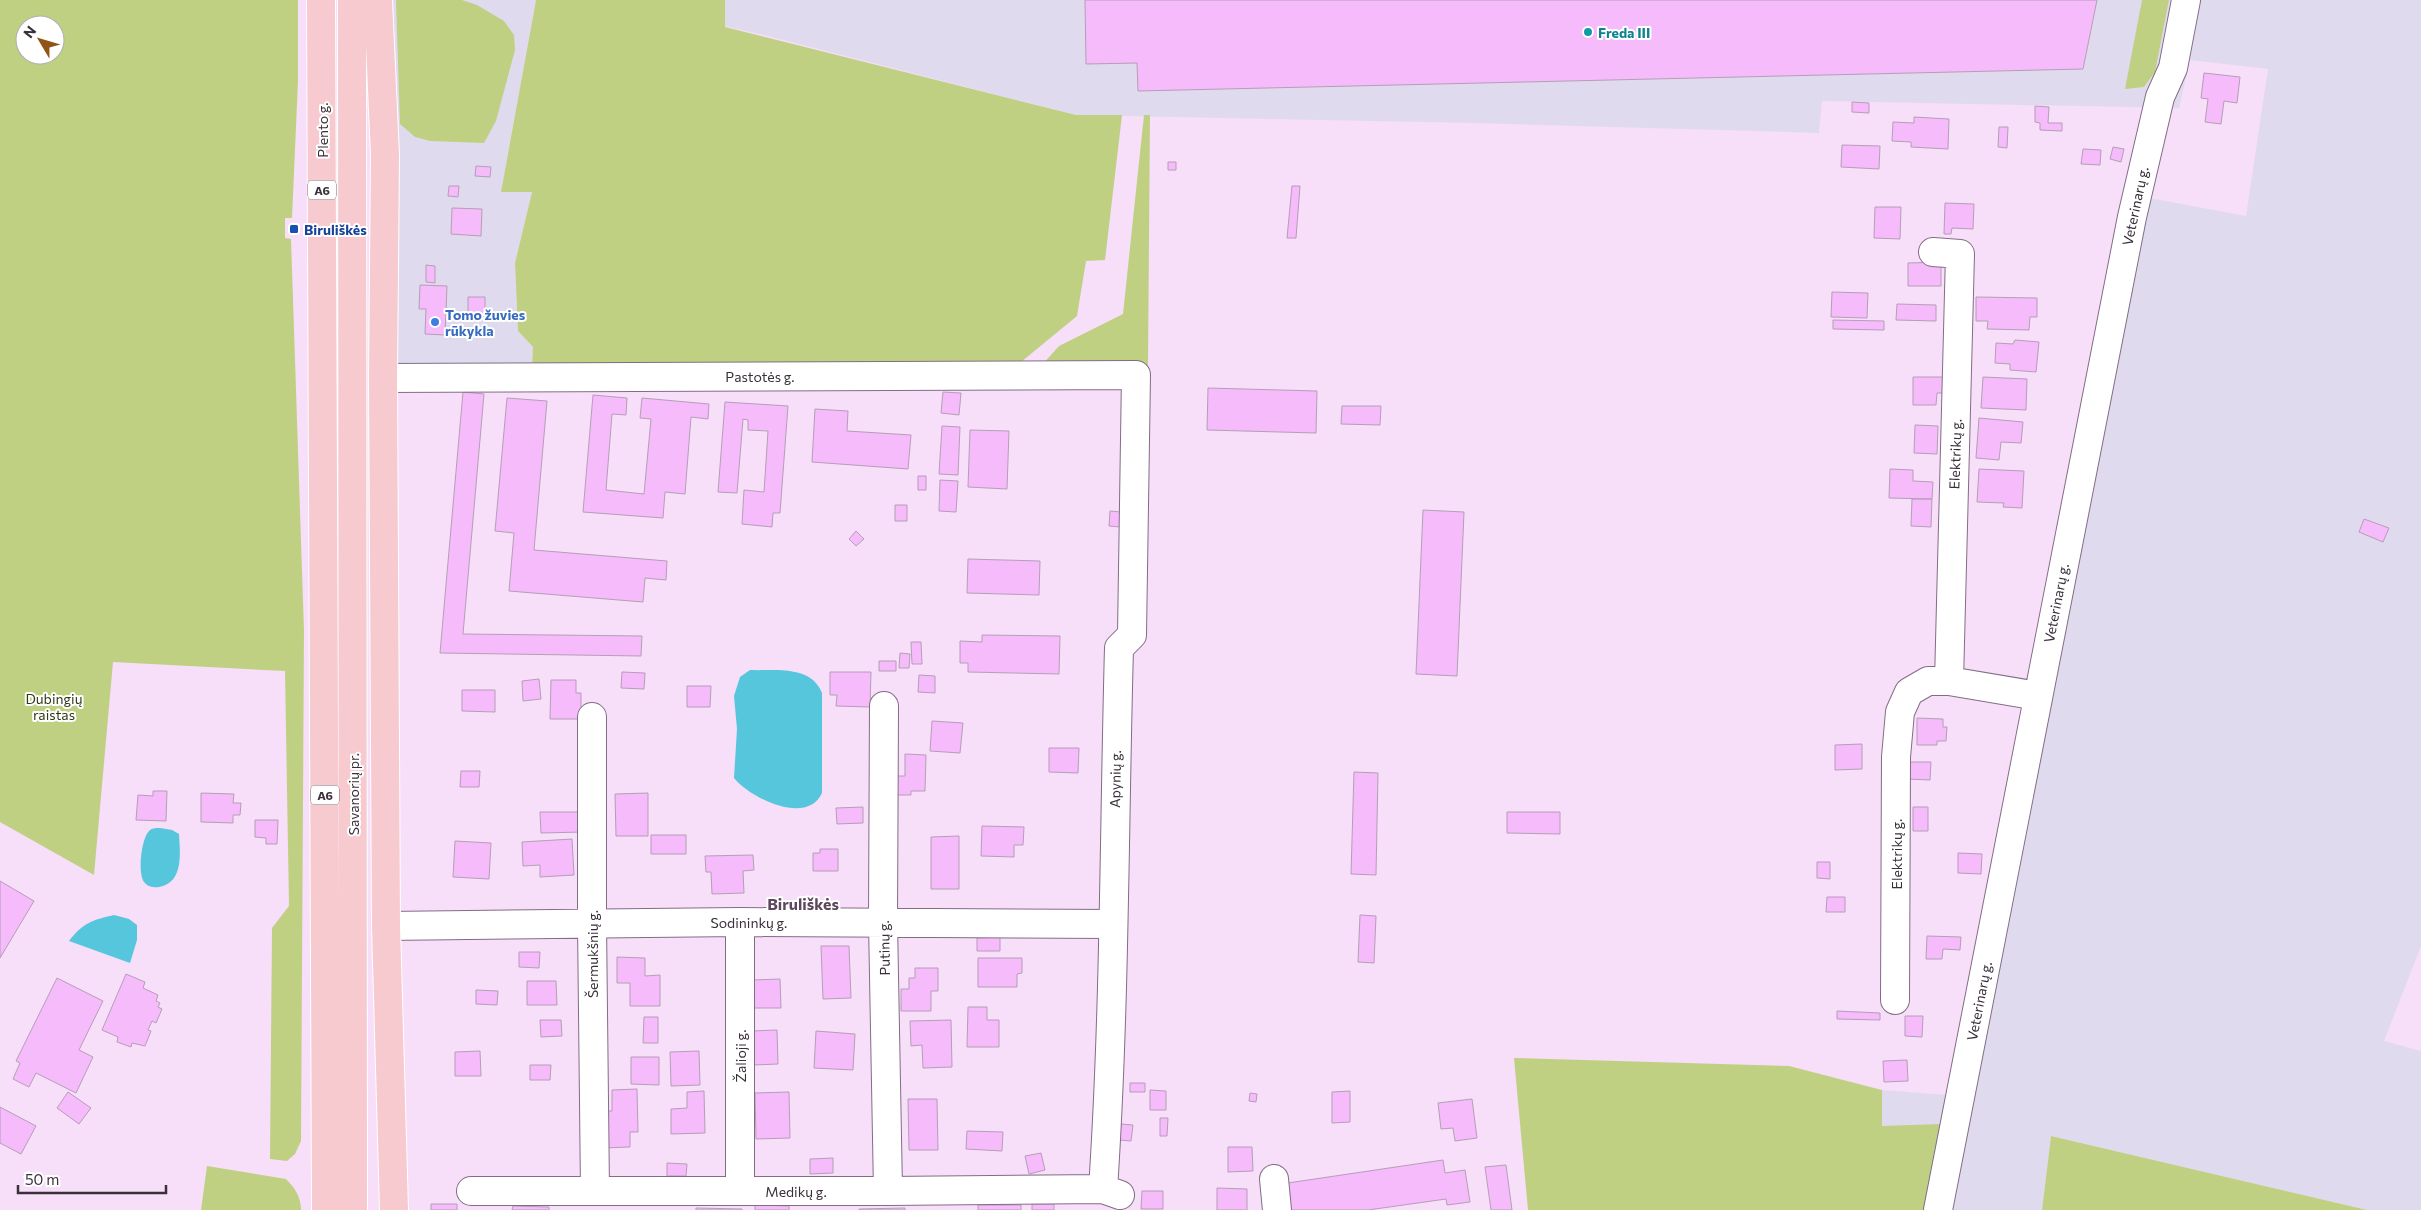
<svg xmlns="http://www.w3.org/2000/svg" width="2421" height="1210" font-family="Commissioner,sans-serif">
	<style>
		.commercial { fill: #e0daef }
		.green { fill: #c0d083; fill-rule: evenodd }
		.water { fill: #56c6dc }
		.building { fill: #f5bbfa; stroke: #b59eb7 }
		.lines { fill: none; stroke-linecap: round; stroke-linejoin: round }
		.minor-casing { stroke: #836d85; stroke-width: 30 }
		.highway-casing { stroke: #fff; stroke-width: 30 }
		.minor { stroke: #fff; stroke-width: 28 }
		.highway { stroke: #f7cacf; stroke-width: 28 }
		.culture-dot { fill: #0f9aa8; stroke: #fff; stroke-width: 2 }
		.transit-dot { fill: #1a4fb4; stroke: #fff; stroke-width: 2 }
		.shop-dot { fill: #3f7fe0; stroke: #fff; stroke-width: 2 }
		.labels { text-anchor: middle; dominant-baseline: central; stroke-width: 4; stroke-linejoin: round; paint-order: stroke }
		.shield { fill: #fff; stroke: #746e75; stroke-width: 1 }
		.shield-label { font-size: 12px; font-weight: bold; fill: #39303a }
		.culture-label { font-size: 14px; font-weight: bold; fill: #0d838f; stroke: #fff; text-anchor: start }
		.street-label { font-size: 14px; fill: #39303a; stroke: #fff }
		.transit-label { font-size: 14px; font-weight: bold; fill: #164399; stroke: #fff; text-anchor: start }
		.shop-label { font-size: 14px; font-weight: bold; fill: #366cbe; stroke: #fff; text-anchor: start }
		.park-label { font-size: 14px; fill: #323816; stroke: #fff }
		.quarter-label { font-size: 16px; font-weight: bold; fill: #5c475e; stroke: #fff }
	</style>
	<rect width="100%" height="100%" fill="#f7def9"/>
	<path class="commercial" d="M 384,0 L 536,0 L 501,192 L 532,192 L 515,263 L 518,331 L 533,347 L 532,366 L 399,366 L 390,349 Z
		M 606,0 L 2421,0 L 2421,946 L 2384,1041 L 2421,1051 L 2421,1210 L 2367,1210 L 2051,1136 L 2042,1210 L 1925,1210 L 1882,1126 L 1882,1090 L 1947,1095 L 2128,194 L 2246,216 L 2268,69 L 2190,60 L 2179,108 L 1822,101 L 1819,133 L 1475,123 L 1076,115 L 764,35 Z"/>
	<path class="green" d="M 0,0 L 298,0 L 298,81 L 292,218 L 285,218 L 285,238 L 291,239 L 304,631 L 301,1141 L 295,1154 L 287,1161 L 270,1159 L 272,928 L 289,906 L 285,671 L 113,662 L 94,875 L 0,822 ZM 25,25 L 55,25 L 55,55 L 25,55 Z
		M 396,0 L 462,0 L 477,5 L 504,21 L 514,35 L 515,50 L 496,121 L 484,143 L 430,141 L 415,137 L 400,124 Z
		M 536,0 L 725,0 L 725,27 L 1076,115 L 1122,115 L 1105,260 L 1086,261 L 1077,316 L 1021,362 L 1008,367 L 731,362 L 532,366 L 533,347 L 518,331 L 515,263 L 532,192 L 501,192 Z
		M 2142,0 L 2169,0 L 2155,72 L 2144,87 L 2125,89 Z
		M 1144,115 L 1150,115 L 1148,365 L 1041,366 L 1059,346 L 1123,314 Z
		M 1514,1058 L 1789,1066 L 1882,1090 L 1882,1126 L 1941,1124 L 1925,1210 L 1528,1210 Z
		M 2051,1136 L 2367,1210 L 2042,1210 Z
		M 207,1166 L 286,1179 C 295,1188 301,1197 301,1210 L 201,1210 Z"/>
	<path class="water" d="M 750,670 C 776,671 811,665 822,693 L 822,793 C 807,826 750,798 734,778 L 737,729 L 734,696 L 740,677 Z
		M 160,828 L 172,830 L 179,834 C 180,852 184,883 159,887 C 155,888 148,887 145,883 C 137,876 141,839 149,831 C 152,828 155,828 160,828 Z
		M 114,915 L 129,919 L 137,925 L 137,940 L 130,963 L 69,941 C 83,923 92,920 114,915 Z"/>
	<path class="building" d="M 1085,0 L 2097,0 L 2083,69 L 1138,91 L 1137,63 L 1086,64 Z
		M 2204,73 L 2240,77 L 2237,103 L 2224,101 L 2221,124 L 2205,122 L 2208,99 L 2201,98 Z
		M 1852,102 L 1869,103 L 1869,113 L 1852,112 Z
		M 2035,106 L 2049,107 L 2048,123 L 2062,123 L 2062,131 L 2040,130 L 2040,123 L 2035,122 Z
		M 1914,117 L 1949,119 L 1948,149 L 1911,147 L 1911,142 L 1892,141 L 1893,122 L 1914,123 Z
		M 1999,127 L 2008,127 L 2007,148 L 1998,147 Z
		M 1842,145 L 1880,146 L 1879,169 L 1841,167 Z
		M 2113,147 L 2124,149 L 2121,162 L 2110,159 Z
		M 2083,149 L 2101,150 L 2100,165 L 2081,164 Z
		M 1168,162 L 1176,162 L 1176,170 L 1168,170 Z
		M 476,166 L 491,167 L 490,177 L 475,176 Z
		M 449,186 L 459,186 L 458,197 L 448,196 Z
		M 1292,186 L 1300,186 L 1296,238 L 1287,238 Z
		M 1945,203 L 1974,204 L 1973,229 L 1952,228 L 1951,234 L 1944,234 Z
		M 1875,207 L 1901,207 L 1900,239 L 1874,238 Z
		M 452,208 L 482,209 L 481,236 L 451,234 Z
		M 1941,262 L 1941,286 L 1908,286 L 1908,263 Z
		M 426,265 L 435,266 L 435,283 L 426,282 Z
		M 420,285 L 447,286 L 445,335 L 425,334 L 426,309 L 419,309 Z
		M 1832,292 L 1868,293 L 1867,318 L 1831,317 Z
		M 468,297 L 485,297 L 485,316 L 468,316 Z
		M 1976,297 L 2037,298 L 2037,317 L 2030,317 L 2029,330 L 1987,329 L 1988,321 L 1976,321 Z
		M 1897,304 L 1936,305 L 1936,321 L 1896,320 Z
		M 1833,320 L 1884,321 L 1884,330 L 1833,329 Z
		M 2015,340 L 2039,342 L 2036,372 L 2010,370 L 2010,364 L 1995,363 L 1996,343 L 2013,344 Z
		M 1913,377 L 1947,377 L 1947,393 L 1937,393 L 1936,405 L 1913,405 Z
		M 1983,377 L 2027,379 L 2026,410 L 1981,408 Z
		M 1208,388 L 1317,391 L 1316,433 L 1207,430 Z
		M 463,392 L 484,394 L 463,634 L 642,636 L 641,656 L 440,653 Z
		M 943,392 L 961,393 L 959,415 L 941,413 Z
		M 593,395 L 627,398 L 626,415 L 612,414 L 606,490 L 644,494 L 651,419 L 640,418 L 642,398 L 709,404 L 708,419 L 691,417 L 685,494 L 665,492 L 663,518 L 583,512 Z
		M 507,398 L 547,401 L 534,550 L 667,561 L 666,580 L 645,578 L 643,602 L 509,591 L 514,533 L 495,531 Z
		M 725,402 L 788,406 L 780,513 L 773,513 L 772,527 L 742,524 L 744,490 L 764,492 L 768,431 L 748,430 L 748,420 L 743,419 L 737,493 L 718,492 Z
		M 1342,406 L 1381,406 L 1380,425 L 1341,424 Z
		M 815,409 L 848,411 L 847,431 L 911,435 L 908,469 L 812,462 Z
		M 1979,418 L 2023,422 L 2021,443 L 2001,442 L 1999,460 L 1976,458 Z
		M 1915,425 L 1938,426 L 1937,454 L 1914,453 Z
		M 942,426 L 960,427 L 958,475 L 939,474 Z
		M 970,430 L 1009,431 L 1007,489 L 968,487 Z
		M 1890,469 L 1913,470 L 1913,481 L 1933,482 L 1932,499 L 1889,498 Z
		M 1979,469 L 2024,471 L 2022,508 L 2003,507 L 2004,503 L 1977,502 Z
		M 918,476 L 926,476 L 926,490 L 918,490 Z
		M 940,480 L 958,481 L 956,512 L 939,511 Z
		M 1912,499 L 1932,499 L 1931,527 L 1911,526 Z
		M 895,505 L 907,505 L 907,521 L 895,521 Z
		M 1423,510 L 1464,512 L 1457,676 L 1416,674 Z
		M 1110,511 L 1121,512 L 1120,527 L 1109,526 Z
		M 2364,519 L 2389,528 L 2383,542 L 2359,532 Z
		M 856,531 L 864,539 L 856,546 L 849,539 Z
		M 968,559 L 1040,561 L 1039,595 L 967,593 Z
		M 982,635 L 1060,636 L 1059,674 L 968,672 L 968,663 L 960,663 L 960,641 L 982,642 Z
		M 911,642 L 921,642 L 922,664 L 912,664 Z
		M 900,653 L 910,654 L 909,668 L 899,668 Z
		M 879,661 L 896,661 L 896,671 L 879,671 Z
		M 622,672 L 645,673 L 644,689 L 621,688 Z
		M 830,672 L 871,672 L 870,707 L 836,706 L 837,695 L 830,695 Z
		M 919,675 L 935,676 L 935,693 L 918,692 Z
		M 539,679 L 541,699 L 523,701 L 522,681 Z
		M 551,680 L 576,680 L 576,693 L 581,693 L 581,719 L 550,719 Z
		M 687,686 L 711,686 L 710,707 L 687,707 Z
		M 462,690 L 495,690 L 495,712 L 462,711 Z
		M 1917,718 L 1943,719 L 1943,727 L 1947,727 L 1946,741 L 1937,741 L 1937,745 L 1917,745 Z
		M 932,721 L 963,723 L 960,753 L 930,751 Z
		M 1862,744 L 1862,769 L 1835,770 L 1835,745 Z
		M 1049,748 L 1079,748 L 1078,773 L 1049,772 Z
		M 905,754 L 926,755 L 925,791 L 911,791 L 911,795 L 894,795 L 894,776 L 905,776 Z
		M 1907,762 L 1931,762 L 1930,780 L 1907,779 Z
		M 461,771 L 480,771 L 479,787 L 460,787 Z
		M 1354,772 L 1378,773 L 1376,875 L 1351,874 Z
		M 153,791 L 167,791 L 166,821 L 136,820 L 138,795 L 153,796 Z
		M 201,793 L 234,794 L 233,803 L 241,803 L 240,815 L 233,815 L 233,823 L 201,822 Z
		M 648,793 L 648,836 L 616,836 L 615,794 Z
		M 863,807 L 863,823 L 837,824 L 836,808 Z
		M 1913,807 L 1928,807 L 1928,831 L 1913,831 Z
		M 540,812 L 583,812 L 583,832 L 541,833 Z
		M 1507,812 L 1560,812 L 1560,834 L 1507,833 Z
		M 255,820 L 278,820 L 277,844 L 266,844 L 266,838 L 255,837 Z
		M 982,826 L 1024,827 L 1023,845 L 1014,845 L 1014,857 L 981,856 Z
		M 651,835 L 686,835 L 686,854 L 651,854 Z
		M 959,836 L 959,889 L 931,889 L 931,837 Z
		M 572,839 L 574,875 L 540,877 L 540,865 L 523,866 L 522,842 Z
		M 455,841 L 491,843 L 489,879 L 453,877 Z
		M 820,849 L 838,849 L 838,871 L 813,871 L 813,853 L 820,853 Z
		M 1958,853 L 1982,854 L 1981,874 L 1958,873 Z
		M 753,855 L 754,870 L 743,871 L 744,893 L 712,894 L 711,872 L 706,872 L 705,856 Z
		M 1817,862 L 1830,862 L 1830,879 L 1817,878 Z
		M 0,881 L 34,901 L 0,958 Z
		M 1827,897 L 1845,897 L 1845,912 L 1826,912 Z
		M 1360,915 L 1376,916 L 1374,963 L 1358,962 Z
		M 1927,936 L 1961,937 L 1960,950 L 1943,949 L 1942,959 L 1926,959 Z
		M 1000,937 L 1000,951 L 977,951 L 977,938 Z
		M 821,946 L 849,946 L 851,998 L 823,999 Z
		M 519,952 L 540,952 L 539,968 L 519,967 Z
		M 617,957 L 645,958 L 645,976 L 660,975 L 660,1006 L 630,1006 L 630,983 L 617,983 Z
		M 978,958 L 1022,958 L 1022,973 L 1017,974 L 1017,987 L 978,987 Z
		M 915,968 L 938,968 L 938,991 L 931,991 L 931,1011 L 901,1011 L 901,989 L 909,989 L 909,978 L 915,978 Z
		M 126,974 L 145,982 L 143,988 L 158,995 L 156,1001 L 160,1003 L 158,1007 L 162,1009 L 156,1023 L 152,1021 L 148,1030 L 151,1031 L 145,1046 L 132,1043 L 131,1047 L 117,1042 L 118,1037 L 102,1030 Z
		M 57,978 L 103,1001 L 79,1050 L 93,1057 L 76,1093 L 36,1073 L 29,1087 L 13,1079 L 20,1063 L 16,1061 Z
		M 780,979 L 781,1008 L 754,1008 L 753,980 Z
		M 527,981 L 556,981 L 557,1005 L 527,1005 Z
		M 476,990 L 498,991 L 497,1005 L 476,1004 Z
		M 968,1007 L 987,1007 L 987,1020 L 999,1020 L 999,1047 L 967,1047 Z
		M 1837,1011 L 1880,1013 L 1880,1020 L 1837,1019 Z
		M 1905,1016 L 1923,1016 L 1922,1037 L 1905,1036 Z
		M 644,1017 L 658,1017 L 658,1043 L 643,1043 Z
		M 540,1020 L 561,1020 L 562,1036 L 541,1037 Z
		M 951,1020 L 952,1067 L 923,1068 L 922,1045 L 911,1046 L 910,1021 Z
		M 777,1030 L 778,1064 L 753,1065 L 752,1031 Z
		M 816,1031 L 855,1034 L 853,1070 L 814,1068 Z
		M 480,1051 L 481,1076 L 455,1076 L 455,1052 Z
		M 699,1051 L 700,1085 L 671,1086 L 670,1052 Z
		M 631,1057 L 659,1057 L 659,1085 L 631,1084 Z
		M 1907,1060 L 1908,1081 L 1884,1082 L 1883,1061 Z
		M 530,1065 L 551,1065 L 550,1080 L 530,1080 Z
		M 1130,1083 L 1145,1083 L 1145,1092 L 1130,1092 Z
		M 637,1089 L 638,1132 L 630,1132 L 630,1147 L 603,1148 L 602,1111 L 612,1111 L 612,1090 Z
		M 1150,1090 L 1166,1091 L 1166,1110 L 1150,1110 Z
		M 704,1091 L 705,1133 L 671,1134 L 671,1109 L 687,1108 L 687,1092 Z
		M 1350,1091 L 1350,1122 L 1332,1123 L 1332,1092 Z
		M 68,1092 L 91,1108 L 79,1124 L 57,1108 Z
		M 789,1092 L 790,1138 L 756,1139 L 755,1093 Z
		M 1250,1093 L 1257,1094 L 1256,1102 L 1249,1101 Z
		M 908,1099 L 937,1099 L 938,1150 L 909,1150 Z
		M 1472,1099 L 1477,1138 L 1455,1141 L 1453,1128 L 1441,1129 L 1438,1103 Z
		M 0,1107 L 36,1126 L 21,1154 L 0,1143 Z
		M 1160,1118 L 1168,1118 L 1167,1136 L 1160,1136 Z
		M 1121,1124 L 1133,1125 L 1131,1141 L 1119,1140 Z
		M 967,1131 L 1003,1132 L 1002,1151 L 966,1149 Z
		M 1228,1147 L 1252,1147 L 1253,1171 L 1228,1172 Z
		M 1041,1153 L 1045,1170 L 1029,1174 L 1025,1156 Z
		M 833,1158 L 833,1173 L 810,1174 L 810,1159 Z
		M 1443,1160 L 1445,1173 L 1465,1170 L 1470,1202 L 1447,1205 L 1446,1199 L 1368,1210 L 1284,1210 L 1281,1184 Z
		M 667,1163 L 687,1164 L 686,1176 L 667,1176 Z
		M 1506,1165 L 1512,1210 L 1491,1210 L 1485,1167 Z
		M 1217,1188 L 1247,1189 L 1247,1210 L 1217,1210 Z
		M 1142,1191 L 1163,1191 L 1163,1209 L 1141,1209 Z
		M 431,1204 L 457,1204 L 457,1210 L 431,1210 Z
		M 1032,1204 L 1054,1204 L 1054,1210 L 1032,1210 Z
		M 755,1205 L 789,1206 L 789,1210 L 755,1210 Z
		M 978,1205 L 1021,1205 L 1021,1210 L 978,1210 Z
		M 513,1206 L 549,1207 L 549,1210 L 512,1210 Z
		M 696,1208 L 742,1209 L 742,1210 L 696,1210 Z
		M 905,1208 L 905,1210 L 859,1210 L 859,1209 Z"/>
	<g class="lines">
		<defs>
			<path id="minor" d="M 1933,252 L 1960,254 L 1949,681 L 2038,696
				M 383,378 L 1136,375 L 1132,635 L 1119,648 C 1114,829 1115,1009 1103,1189
				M 884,706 L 883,922 L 888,1191
				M 592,717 L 592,923 L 595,1191
				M 386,926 L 740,922 L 1112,924
				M 1895,1000 L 1896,757 L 1900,712 L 1909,692 L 1928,681 L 1949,681
				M 1274,1179 L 1277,1210
				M 740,1190 L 740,922
				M 471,1191 L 888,1191 L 1103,1189 L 1120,1195
				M 1938,1210 L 2132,217 L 2160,97 L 2173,68 L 2186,0"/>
			<path id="highway" d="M 321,0 L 326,1210
				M 352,0 L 353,1210
				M 378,0 L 385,155 L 383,378 L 386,926 L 394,1210"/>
		</defs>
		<use href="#minor" class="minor-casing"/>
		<use href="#highway" class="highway-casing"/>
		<use href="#minor" class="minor"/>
		<use href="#highway" class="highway"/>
	</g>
	<circle class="culture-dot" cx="1588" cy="32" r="5"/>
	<rect class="transit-dot" x="289" y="224" width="10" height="10" rx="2.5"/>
	<circle class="shop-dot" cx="435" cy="322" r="5"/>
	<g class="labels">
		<g class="shield">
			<rect x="308" y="180.5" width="28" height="19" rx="4"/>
			<rect x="311" y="785.5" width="28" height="19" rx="4"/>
		</g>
		<g class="shield-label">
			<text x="322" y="190">A6</text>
			<text x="325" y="795">A6</text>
		</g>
		<g class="culture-label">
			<text x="1598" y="32">Freda III</text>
		</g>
		<g class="street-label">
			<text transform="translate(322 130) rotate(-90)">Plento g.</text>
			<text transform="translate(2135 206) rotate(-78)">Veterinarų g.</text>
			<text x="760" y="376">Pastotės g.</text>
			<text transform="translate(1955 454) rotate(-88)">Elektrikų g.</text>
			<text transform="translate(2056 603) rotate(-79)">Veterinarų g.</text>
			<text transform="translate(1115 779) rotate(-89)">Apynių g.</text>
			<text transform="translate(353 794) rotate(-90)">Savanorių pr.</text>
			<text transform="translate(1896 854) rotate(-90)">Elektrikų g.</text>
			<text x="749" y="922">Sodininkų g.</text>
			<text transform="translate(884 948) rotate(-91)">Putinų g.</text>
			<text transform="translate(592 954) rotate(-90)">Šermukšnių g.</text>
			<text transform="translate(1979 1001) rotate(-79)">Veterinarų g.</text>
			<text transform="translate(740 1056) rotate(-90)">Žalioji g.</text>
			<text x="796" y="1191">Medikų g.</text>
		</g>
		<g class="transit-label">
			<text x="304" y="229">Biruliškės</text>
		</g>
		<g class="shop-label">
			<text x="445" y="314">Tomo žuvies<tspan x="445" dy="16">rūkykla</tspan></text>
		</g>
		<g class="park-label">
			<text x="54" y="698">Dubingių<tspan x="54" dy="16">raistas</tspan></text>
		</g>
		<g class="quarter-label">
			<text x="803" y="903">Biruliškės</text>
		</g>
	</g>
	<g transform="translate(40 40) rotate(308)"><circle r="24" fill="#ffffff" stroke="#b0acb0"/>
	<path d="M0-4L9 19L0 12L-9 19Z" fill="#915317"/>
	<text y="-8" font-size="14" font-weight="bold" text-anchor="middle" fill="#39303a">N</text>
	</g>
	<path d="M18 1185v8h148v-8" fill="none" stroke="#39303a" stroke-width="2.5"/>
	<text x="25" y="1185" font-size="15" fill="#39303a" stroke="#ffffff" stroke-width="4" paint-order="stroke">50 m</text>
</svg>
